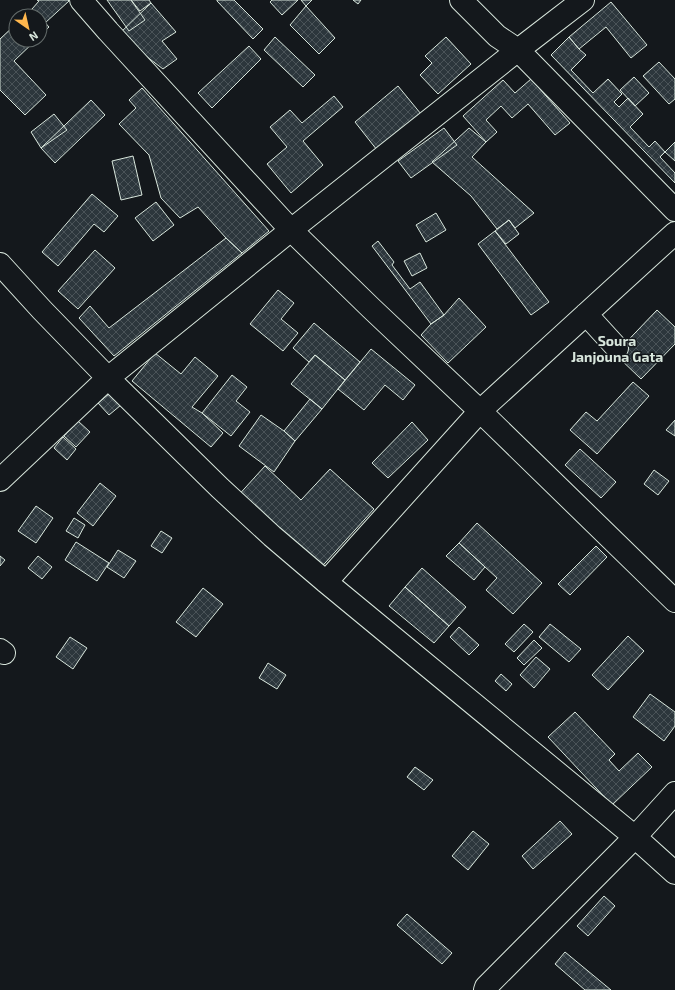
<svg xmlns="http://www.w3.org/2000/svg" width="675" height="990" font-family="'Exo 2',sans-serif">
	<style>
		.building { fill: url(#building-cross-hatch); stroke: #d8e6dc }
		.lines { fill: none; stroke-linecap: round; stroke-linejoin: round }
		.minor-casing { stroke: #d8e6dc; stroke-width: 24 }
		.minor { stroke: #14181c; stroke-width: 22 }
		.labels { text-anchor: middle; dominant-baseline: central; stroke-width: 3; stroke-linejoin: round; paint-order: stroke }
		.quarter-label { font-size: 14px; font-weight: bold; fill: #d8e6dc; stroke: #14181c }
	</style>
	<defs>
		<pattern id="building-cross-hatch" width="8" height="8" patternUnits="userSpaceOnUse"><rect width="8" height="8" fill="#2c363c"/><path d="M0 0l8 8M0 8l8-8" fill="none" stroke="#4a5358"/></pattern>
	</defs>
	<rect width="100%" height="100%" fill="#14181c"/>
	<path class="building" d="M 37,0 L 68,0 L 69,1 L 45,23 L 40,17 L 40,16 L 39,16 L 32,9 L 39,1 Z
		M 107,0 L 131,0 L 145,20 L 129,31 Z
		M 131,0 L 149,0 L 151,3 L 140,11 Z
		M 217,0 L 234,0 L 263,29 L 253,39 L 217,1 Z
		M 272,0 L 298,0 L 282,15 L 270,2 Z
		M 301,0 L 312,0 L 306,6 Z
		M 353,0 L 361,0 L 358,4 Z
		M 611,2 L 647,45 L 631,58 L 606,27 L 579,49 L 569,37 Z
		M 151,3 L 176,32 L 162,41 L 177,59 L 163,69 L 118,35 Z
		M 306,6 L 335,38 L 319,54 L 290,25 Z
		M 32,9 L 39,16 L 24,16 Z
		M 40,17 L 49,27 L 40,36 Z
		M 16,24 L 16,40 L 36,40 L 14,61 L 46,95 L 25,115 L 0,90 L 0,39 Z
		M 275,37 L 315,75 L 303,87 L 264,50 Z
		M 446,37 L 471,64 L 438,94 L 420,75 L 432,63 L 425,56 Z
		M 569,37 L 579,49 L 586,55 L 571,70 L 593,93 L 608,79 L 622,94 L 614,102 L 619,107 L 628,98 L 643,114 L 630,127 L 649,147 L 655,141 L 665,152 L 660,157 L 675,173 L 675,183 L 551,55 Z
		M 249,46 L 261,59 L 212,108 L 198,93 Z
		M 659,62 L 675,79 L 675,99 L 669,104 L 643,76 Z
		M 634,77 L 649,93 L 635,106 L 620,90 Z
		M 531,79 L 570,123 L 555,135 L 528,104 L 512,118 L 501,106 L 486,120 L 497,132 L 486,142 L 463,116 L 503,80 L 515,93 Z
		M 398,86 L 421,114 L 377,150 L 355,122 Z
		M 142,88 L 269,231 L 242,253 L 226,238 L 198,207 L 180,218 L 161,198 L 149,155 L 119,124 L 136,108 L 129,100 Z
		M 334,96 L 343,107 L 303,141 L 323,165 L 291,193 L 267,164 L 287,147 L 270,127 L 290,110 L 302,123 Z
		M 91,100 L 105,115 L 55,163 L 41,148 Z
		M 54,114 L 67,130 L 41,148 L 31,132 Z
		M 444,128 L 457,145 L 411,178 L 398,161 Z
		M 469,128 L 486,142 L 472,157 L 534,213 L 515,228 L 509,220 L 497,229 L 471,196 L 432,162 Z
		M 675,142 L 675,161 L 665,152 Z
		M 133,156 L 142,195 L 121,200 L 112,161 Z
		M 92,194 L 118,216 L 104,232 L 94,224 L 58,266 L 42,252 Z
		M 156,202 L 174,225 L 153,241 L 135,218 Z
		M 436,213 L 446,230 L 426,242 L 416,225 Z
		M 509,220 L 519,234 L 506,244 L 495,231 Z
		M 495,231 L 549,302 L 531,315 L 478,244 Z
		M 226,238 L 242,253 L 114,356 L 79,318 L 90,306 L 109,328 Z
		M 378,241 L 394,262 L 392,265 L 410,289 L 420,282 L 444,315 L 431,324 L 372,246 Z
		M 95,250 L 115,268 L 78,309 L 58,291 Z
		M 420,253 L 427,268 L 412,276 L 404,261 Z
		M 278,290 L 294,303 L 281,319 L 298,333 L 283,351 L 250,324 Z
		M 459,298 L 486,327 L 448,363 L 421,335 L 431,324 L 444,315 Z
		M 657,310 L 675,327 L 675,344 L 641,379 L 615,354 Z
		M 314,323 L 360,362 L 345,380 L 315,355 L 309,362 L 293,348 Z
		M 371,349 L 415,385 L 403,400 L 385,385 L 364,410 L 338,389 Z
		M 155,353 L 181,374 L 195,357 L 218,376 L 192,407 L 202,413 L 223,433 L 211,447 L 132,381 Z
		M 315,355 L 345,380 L 322,409 L 291,384 Z
		M 232,375 L 247,387 L 236,401 L 250,412 L 231,436 L 202,413 Z
		M 633,382 L 649,396 L 597,454 L 570,430 L 586,412 L 597,421 Z
		M 110,393 L 121,405 L 109,415 L 98,403 Z
		M 310,399 L 322,409 L 295,441 L 284,431 Z
		M 261,415 L 284,431 L 295,441 L 274,472 L 239,446 Z
		M 675,420 L 675,436 L 666,430 Z
		M 78,421 L 90,432 L 76,447 L 64,436 Z
		M 412,422 L 428,440 L 388,478 L 372,463 Z
		M 63,437 L 76,449 L 67,460 L 54,448 Z
		M 580,449 L 616,482 L 601,498 L 565,465 Z
		M 265,466 L 301,500 L 330,469 L 374,509 L 316,573 L 235,499 Z
		M 654,470 L 669,481 L 658,495 L 644,484 Z
		M 100,483 L 116,496 L 93,526 L 77,513 Z
		M 36,506 L 53,518 L 36,543 L 18,531 Z
		M 74,518 L 85,525 L 78,538 L 66,531 Z
		M 477,523 L 542,583 L 513,614 L 486,590 L 497,578 L 459,543 Z
		M 161,531 L 172,538 L 162,553 L 151,546 Z
		M 76,542 L 109,563 L 97,581 L 65,560 Z
		M 459,543 L 485,567 L 474,580 L 446,556 Z
		M 596,546 L 607,557 L 570,595 L 558,584 Z
		M 118,550 L 136,561 L 124,578 L 107,567 Z
		M 0,556 L 5,560 L 0,566 Z
		M 38,556 L 52,567 L 42,579 L 28,568 Z
		M 422,568 L 466,607 L 449,626 L 405,587 Z
		M 405,587 L 449,626 L 434,643 L 389,606 Z
		M 203,588 L 223,604 L 196,637 L 176,622 Z
		M 524,624 L 533,632 L 514,652 L 505,644 Z
		M 550,624 L 581,649 L 569,662 L 539,637 Z
		M 459,627 L 479,645 L 469,655 L 450,637 Z
		M 628,636 L 644,651 L 608,690 L 592,675 Z
		M 70,637 L 87,648 L 73,669 L 56,657 Z
		M 534,640 L 542,648 L 524,665 L 517,658 Z
		M 536,657 L 550,669 L 534,688 L 520,675 Z
		M 268,663 L 286,675 L 277,689 L 259,678 Z
		M 501,674 L 512,684 L 506,691 L 495,681 Z
		M 650,694 L 675,712 L 675,726 L 664,741 L 633,717 Z
		M 575,712 L 615,754 L 609,760 L 619,771 L 638,753 L 652,767 L 612,805 L 548,737 Z
		M 415,767 L 433,780 L 424,790 L 407,777 Z
		M 560,821 L 572,834 L 533,869 L 522,856 Z
		M 473,831 L 489,844 L 468,870 L 452,856 Z
		M 604,896 L 615,906 L 588,936 L 577,926 Z
		M 407,914 L 452,953 L 442,964 L 397,925 Z
		M 565,952 L 611,990 L 585,990 L 555,964 Z"/>
	<g class="lines">
		<defs>
			<path id="minor" d="M 81,0 L 108,31 L 291,230 L 371,308 L 480,411 L 326,582
				M 461,0 L 497,36 L 518,50 L 675,210
				M 675,233 L 480,411 L 675,601
				M 0,264 L 42,310 L 108,378 L 220,488 L 272,536 L 326,582 L 635,837 L 675,873
				M 586,314 L 617,348
				M 0,480 L 108,378 L 291,230 L 518,50 L 583,0
				M 0,650 L 4,653
				M 485,990 L 486,987 L 635,837 L 675,793"/>
		</defs>
		<use href="#minor" class="minor-casing"/>
		<use href="#minor" class="minor"/>
	</g>
	<g class="labels">
		<g class="quarter-label">
			<text x="617" y="340">Soura<tspan x="617" dy="16">Janjouna Gata</tspan></text>
		</g>
	</g>
	<g transform="translate(28 28) rotate(146)"><circle r="19" fill="#14181c" stroke="#626a69"/>
	<path d="M0-3L7 15L0 10L-7 15Z" fill="#ffb74d"/>
	<text y="-6" font-size="11" font-weight="bold" text-anchor="middle" fill="#d8e6dc">N</text>
	</g>
</svg>
